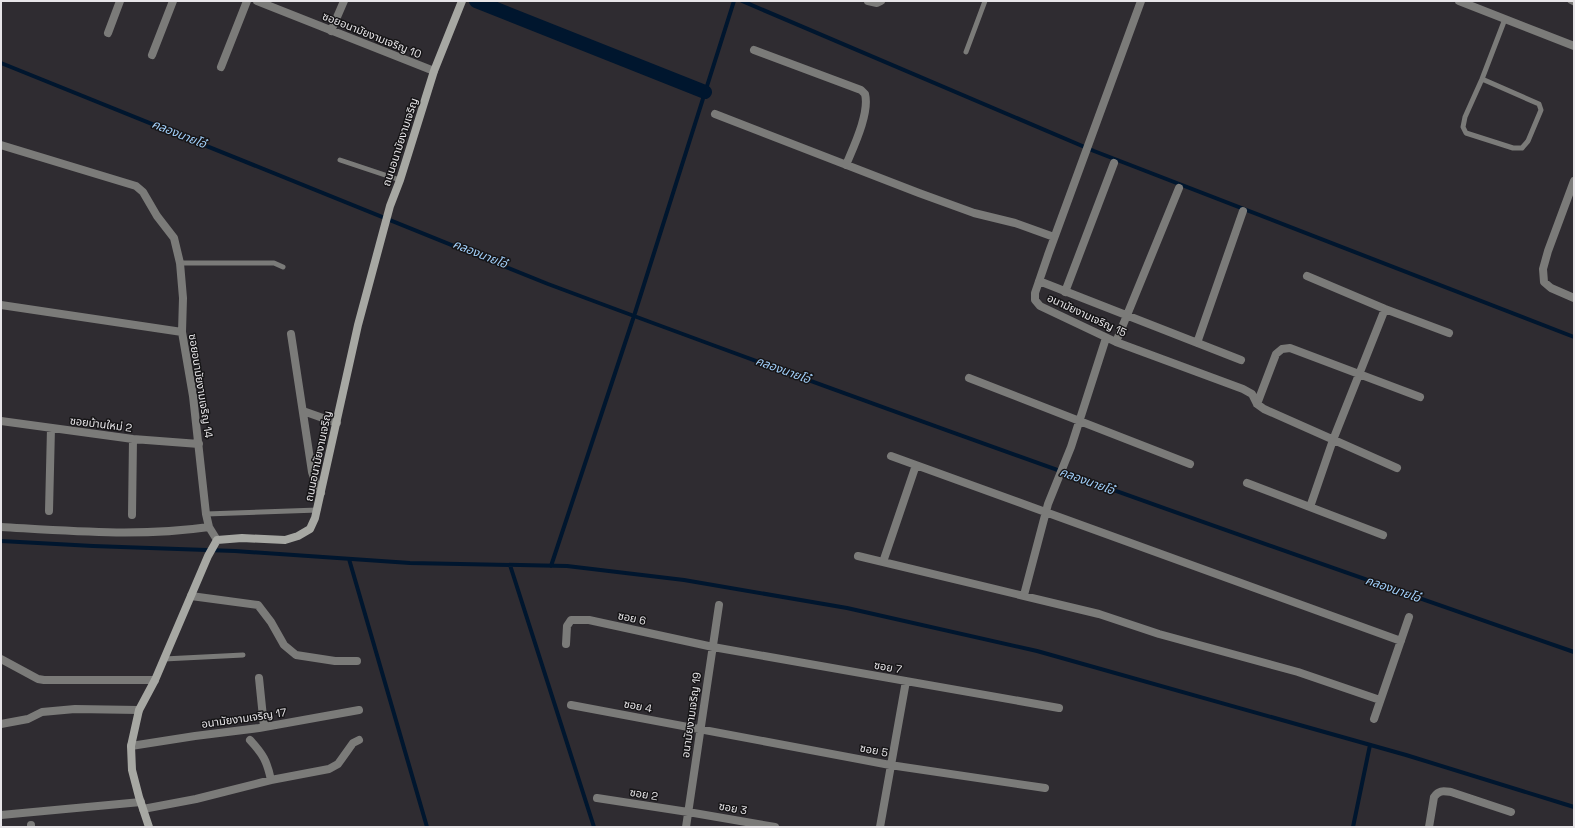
<svg xmlns="http://www.w3.org/2000/svg" width="1575" height="828" font-family="'Space Grotesk','Noto Sans Thai',sans-serif">
	<style>
		.lines { fill: none; stroke-linecap: round; stroke-linejoin: round }
		.stream { stroke: #00162e; stroke-width: 4 }
		.canal { stroke: #00162e; stroke-width: 14 }
		.lane { stroke: #7b7b79; stroke-width: 5 }
		.street { stroke: #7b7b79; stroke-width: 8 }
		.secondary { stroke: #a7a8a3; stroke-width: 8 }
		.labels { text-anchor: middle; dominant-baseline: central; stroke-width: 3; stroke-linejoin: round; paint-order: stroke }
		.street-label { font-size: 11px; fill: #e7e5e8; stroke: #161517 }
		.water-label { font-size: 12px; font-style: italic; fill: #a3d1fc; stroke: #161517 }
	</style>
	<rect width="100%" height="100%" fill="#2f2c31"/>
	<g class="lines">
		<path class="stream" d="M 742,1 L 1094,151 L 1574,337
			M 1,63 L 548,284 C 888,411 1231,533 1574,652
			M 1,541 L 93,546 L 235,551 L 410,563 L 567,566 L 684,580 L 847,608 L 1037,651 L 1406,755 L 1574,807
			M 349,559 L 427,827
			M 510,565 L 594,827
			M 551,566 L 634,316 L 734,1
			M 1353,827 L 1370,745"/>
		<path class="canal" d="M 476,1 L 705,92"/>
		<path class="lane" d="M 1570,1 L 1574,3
			M 966,52 L 985,1
			M 1482,79 L 1539,104 L 1541,110 L 1528,141 L 1522,148 L 1513,148 L 1466,133 L 1463,127 L 1465,117 L 1482,79 L 1505,19
			M 340,160 L 400,180
			M 180,263 L 274,263 L 283,267
			M 206,514 L 318,510
			M 164,659 L 243,655"/>
		<path class="street" d="M 257,1 L 434,71
			M 868,1 L 877,3 L 881,1
			M 1141,1 L 1048,255 L 1035,293 L 1035,300 L 1040,306 L 1116,342 L 1243,389 L 1252,394 L 1257,404 L 1264,409 L 1397,468
			M 1459,1 L 1574,46
			M 331,31 L 344,1
			M 108,33 L 120,1
			M 754,50 L 861,90 L 865,94 C 870,113 853,148 846,165
			M 152,55 L 173,1
			M 221,67 L 247,1
			M 715,114 L 919,193 L 974,213 L 1015,223 L 1054,237
			M 1,145 L 136,186 L 143,192 L 157,216 L 174,238 L 180,263 L 183,298 L 182,332 L 193,396 L 206,514 L 209,527 L 217,540
			M 1574,181 L 1548,251 L 1543,269 L 1544,282 L 1551,288 L 1574,298
			M 1307,276 L 1385,309 L 1449,333
			M 1039,281 L 1241,360
			M 1065,292 L 1114,163
			M 1,305 L 182,332
			M 291,334 L 312,472 L 316,484 L 321,493
			M 1116,342 L 1179,188
			M 1197,343 L 1243,211
			M 969,378 L 1190,464
			M 1257,404 L 1276,354 L 1282,349 L 1290,348 L 1420,397
			M 303,411 L 337,423
			M 1,421 L 133,439 L 199,444
			M 891,456 L 1401,641
			M 1247,483 L 1383,535
			M 1310,507 L 1333,440 L 1385,309
			M 49,511 L 51,428
			M 132,515 L 133,439
			M 1,527 C 70,531 140,537 209,527
			M 858,556 L 1099,614 L 1159,634 L 1298,672 L 1380,700
			M 883,562 L 916,465
			M 1024,595 L 1048,504 L 1071,447 L 1106,338
			M 191,596 L 258,605 L 271,622 L 284,645 L 296,655 L 335,661 L 357,661
			M 566,644 L 567,626 L 571,620 L 589,620 L 713,647 L 1059,708
			M 1,659 L 38,679 L 44,680 L 155,680
			M 259,678 L 264,727
			M 571,705 L 890,765 L 1045,788
			M 1374,719 L 1409,617
			M 1,724 L 28,719 L 42,712 L 75,709 L 139,710
			M 250,740 C 263,754 267,761 271,780
			M 131,746 L 195,736 L 259,728 L 359,710
			M 597,798 L 688,812 L 775,827
			M 143,809 L 196,799 L 271,780 L 329,769 L 338,764 L 353,743 L 359,740
			M 1,815 L 141,802
			M 31,827 L 31,825
			M 686,827 L 719,605
			M 880,827 L 906,681
			M 1429,827 L 1434,797 C 1439,790 1443,791 1451,792 L 1511,812"/>
		<path class="secondary" d="M 149,827 L 139,797 L 132,770 L 131,746 L 139,710 L 155,680 L 208,556 L 217,540 L 242,538 L 285,540 L 298,536 L 310,529 L 315,518 L 358,325 L 390,206 L 400,180 L 434,71 L 462,1"/>
	</g>
	<g class="labels">
		<g class="street-label">
			<text transform="translate(372 35) rotate(22)">ซอยอนามัยงามเจริญ 10</text>
			<text transform="translate(400 142) rotate(-72)">ถนนอนามัยงามเจริญ</text>
			<text transform="translate(1087 315) rotate(25)">อนามัยงามเจริญ 15</text>
			<text transform="translate(201 386) rotate(81)">ซอยอนามัยงามเจริญ 14</text>
			<text transform="translate(101 424) rotate(7)">ซอยบ้านใหม่ 2</text>
			<text transform="translate(318 456) rotate(-78)">ถนนอนามัยงามเจริญ</text>
			<text transform="translate(632 618) rotate(12)">ซอย 6</text>
			<text transform="translate(888 667) rotate(10)">ซอย 7</text>
			<text transform="translate(638 706) rotate(11)">ซอย 4</text>
			<text transform="translate(691 715) rotate(-82)">อนามัยงามเจริญ 19</text>
			<text transform="translate(244 718) rotate(-8)">อนามัยงามเจริญ 17</text>
			<text transform="translate(874 750) rotate(11)">ซอย 5</text>
			<text transform="translate(644 794) rotate(9)">ซอย 2</text>
			<text transform="translate(733 808) rotate(10)">ซอย 3</text>
		</g>
		<g class="water-label">
			<text transform="translate(179 134) rotate(22)">คลองนายโอ๋</text>
			<text transform="translate(480 254) rotate(22)">คลองนายโอ๋</text>
			<text transform="translate(783 370) rotate(20)">คลองนายโอ๋</text>
			<text transform="translate(1087 481) rotate(20)">คลองนายโอ๋</text>
			<text transform="translate(1393 589) rotate(19)">คลองนายโอ๋</text>
		</g>
	</g>
	<rect width="1575" height="828" fill="none" stroke="#e7e5e8" stroke-width="4"/>
</svg>
